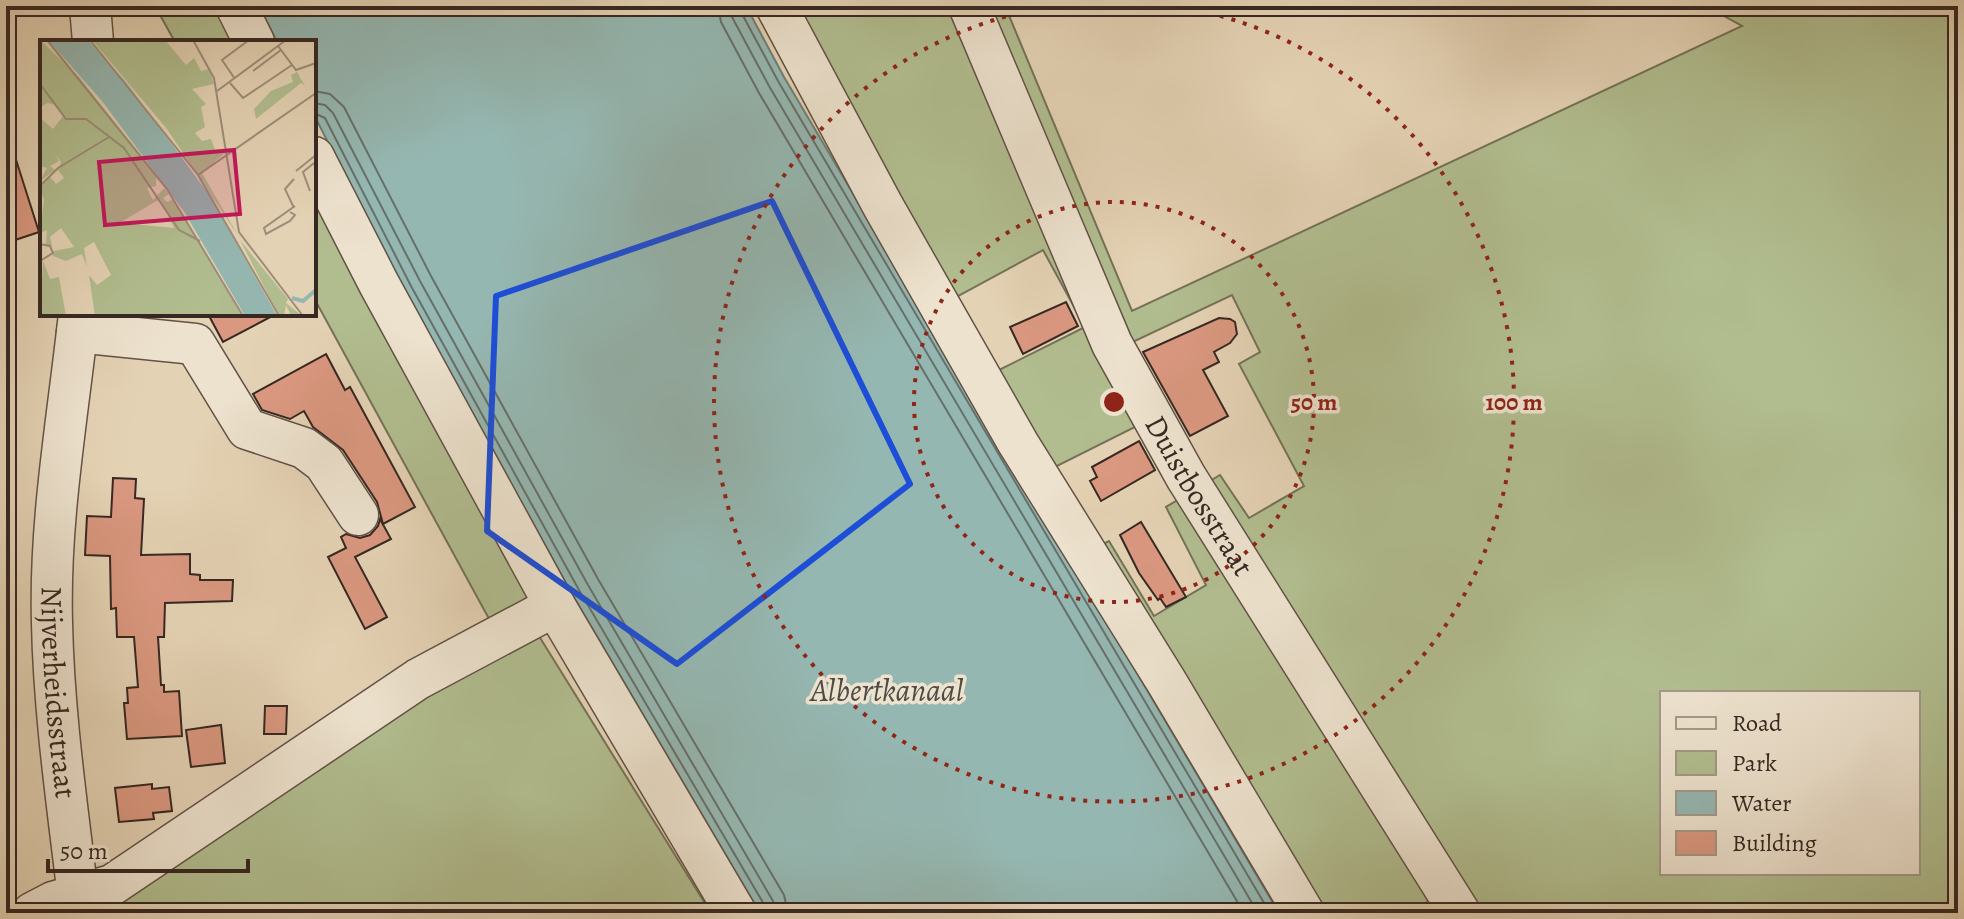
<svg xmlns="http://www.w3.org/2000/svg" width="1964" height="919" font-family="Alegreya,serif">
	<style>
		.green { fill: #b1bd8f; stroke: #747258; stroke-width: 2; fill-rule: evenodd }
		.water { fill: #95b7b1; stroke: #6f7e78; stroke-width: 2 }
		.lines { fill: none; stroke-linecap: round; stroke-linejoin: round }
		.shore { stroke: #66706a; stroke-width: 2 }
		.building { fill: #da9880; stroke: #362822; stroke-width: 2 }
		.minor-casing { stroke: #625246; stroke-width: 43 }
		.minor { stroke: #ede2ce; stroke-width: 40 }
		.marked { fill: none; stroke: #1d4ed8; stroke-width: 6; stroke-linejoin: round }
		.ring { fill: none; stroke: #8f2418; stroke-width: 4; stroke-dasharray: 4 8 }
		.labels { text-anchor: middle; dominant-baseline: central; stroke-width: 7; stroke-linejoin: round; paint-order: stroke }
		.street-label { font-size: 30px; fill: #362822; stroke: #ede2ce }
		.water-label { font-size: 32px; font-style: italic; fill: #4e4c46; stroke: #ede2ce }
		.inset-river { fill: none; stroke: #95b7b1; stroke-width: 4 }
		.inset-road { fill: none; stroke: #9e8e7a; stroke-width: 2 }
		.view { fill: #c2185b; fill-opacity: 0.15; stroke: #c2185b; stroke-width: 4 }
		.inset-edge { fill: none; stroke: #362822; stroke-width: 4 }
		.centre { fill: #8f2418; stroke: #ede2ce; stroke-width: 4 }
		.ring-label { font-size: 24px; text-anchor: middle; font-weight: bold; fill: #8f2418; stroke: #ede2ce; stroke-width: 7; stroke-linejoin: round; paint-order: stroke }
	</style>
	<rect width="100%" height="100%" fill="#e4d2b4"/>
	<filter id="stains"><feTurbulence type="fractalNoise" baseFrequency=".0025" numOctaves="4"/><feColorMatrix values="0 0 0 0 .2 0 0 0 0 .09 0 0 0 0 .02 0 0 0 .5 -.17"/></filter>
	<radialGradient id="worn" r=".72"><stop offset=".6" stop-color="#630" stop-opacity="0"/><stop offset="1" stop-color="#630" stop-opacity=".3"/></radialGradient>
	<path class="green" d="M 155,6 L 228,6 L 247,42 L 175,42 Z
		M 790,6 L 1005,6 L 1132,311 L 1742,26 L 1706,6 L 1958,6 L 1958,913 L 1440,913 L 1431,900 L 1406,913 L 1318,913 L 1097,547 L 1109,541 L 1154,616 L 1206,585 L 1166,507 L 1220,475 L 1249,518 L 1304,486 L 1239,364 L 1260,352 L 1232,295 L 1124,346 L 1143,423 L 1055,467 L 995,372 L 1085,327 L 1043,250 L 951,300 ZM 1662,693 L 1918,693 L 1918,873 L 1662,873 Z
		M 314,173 L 535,593 L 494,628 L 314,298 Z
		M 529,620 L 711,913 L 104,913 L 110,904 Z"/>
	<path class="water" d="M 259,6 L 746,6 L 784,77 L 1279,913 L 760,913 L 572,594 L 404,290 L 314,115 L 314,42 L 277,42 Z"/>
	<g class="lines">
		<path class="shore" d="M 718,6 L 721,22 L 759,93 L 1244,913
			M 730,6 L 732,17 L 769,86 L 1258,913
			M 740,6 L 741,12 L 778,81 L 1270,913
			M 314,91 L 330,94 L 344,107 L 431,276 L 598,579 L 784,895 L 788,913
			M 314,103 L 325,105 L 333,113 L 420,281 L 588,585 L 773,901 L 776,913
			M 314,113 L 325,118 L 411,286 L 579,590 L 765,906 L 766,913"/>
	</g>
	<path class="building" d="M 11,144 L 39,232 L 6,243 L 6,145 Z
		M 1066,302 L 1078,326 L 1023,354 L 1010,327 Z
		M 208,314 L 276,314 L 223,342 Z
		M 1219,318 L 1230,319 L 1235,322 L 1237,334 L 1230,343 L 1214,352 L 1219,362 L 1203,370 L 1228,416 L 1190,436 L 1143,352 Z
		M 326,354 L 345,390 L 350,387 L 415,507 L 383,524 L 377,502 L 343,450 L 313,427 L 304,411 L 290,419 L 262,410 L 253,394 Z
		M 1139,441 L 1155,470 L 1101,501 L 1090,481 L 1097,477 L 1092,467 Z
		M 113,478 L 136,479 L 135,498 L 144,499 L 141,555 L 190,554 L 190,574 L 200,575 L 200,580 L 233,580 L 232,601 L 165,603 L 164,637 L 158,637 L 161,685 L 164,685 L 164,692 L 179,691 L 182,736 L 127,739 L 124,703 L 128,703 L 127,688 L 138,687 L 134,637 L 117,637 L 116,608 L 111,609 L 110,556 L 85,555 L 87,516 L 111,517 Z
		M 380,519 L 391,539 L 355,557 L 387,617 L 365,629 L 328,557 L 346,548 L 341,537 L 346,534 L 360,538 L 370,535 L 378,526 Z
		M 1141,522 L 1186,597 L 1166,607 L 1160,598 L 1158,600 L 1139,573 L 1120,535 Z
		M 265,706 L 287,706 L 286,734 L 264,734 Z
		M 221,725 L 225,763 L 191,767 L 186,730 Z
		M 152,784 L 152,789 L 169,787 L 172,811 L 153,813 L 154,819 L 119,822 L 115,788 Z"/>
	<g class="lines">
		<defs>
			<g id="minor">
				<path d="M 90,6 L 93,42"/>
				<path d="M 236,6 L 254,42"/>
				<path d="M 776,6 L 883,206 L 1018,443 L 1166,681 L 1304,913"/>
				<path id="s1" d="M 969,6 L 1112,344 L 1186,477 L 1460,913"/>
				<path d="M 314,157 L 379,284 L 555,606 L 736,913"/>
				<path id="s2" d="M 79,314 C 68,416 49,520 52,623 C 54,720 69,817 80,913"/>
				<path d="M 77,332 L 195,344 L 247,429 L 304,448 L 324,463 L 358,515"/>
				<path d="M 32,913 L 53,902 L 112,885 L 418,679 L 555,606"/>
			</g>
		</defs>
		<use href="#minor" class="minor-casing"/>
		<use href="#minor" class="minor"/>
	</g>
	<path class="marked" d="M 772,201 L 910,484 L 677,664 L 487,531 L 496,296 Z"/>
	<g class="ring">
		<circle cx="1114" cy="402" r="200"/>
		<path d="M1173 6A400 400 0 1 1 1055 6"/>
	</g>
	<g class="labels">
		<g class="street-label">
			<text stroke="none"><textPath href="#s1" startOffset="542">Duistbosstraat</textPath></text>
			<text stroke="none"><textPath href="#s2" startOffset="380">Nijverheidsstraat</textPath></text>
		</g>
		<g class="water-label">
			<text x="887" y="690">Albertkanaal</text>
		</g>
	</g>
	<g transform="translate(40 40)">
		<rect width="276" height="276" fill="#e4d2b4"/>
		<path d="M 0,0 L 39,37 L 105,121 L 121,143 L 116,138 L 116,146 L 107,148 L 113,160 L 124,148 L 129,154 L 123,158 L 127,162 L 133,159 L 203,276 L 55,276 L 49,235 L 57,245 L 71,235 L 54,202 L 44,208 L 47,227 L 42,214 L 26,221 L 13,216 L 14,211 L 34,207 L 21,188 L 10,197 L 12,206 L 6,204 L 7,190 L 0,193 L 4,160 L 0,148 L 10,137 L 16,144 L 24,138 L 18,130 L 21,122 L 14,113 L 19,121 L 10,126 L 15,130 L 0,141 L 7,128 L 0,126 L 0,78 L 13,89 L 23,76 L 16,65 L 7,63 L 0,68 ZM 120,159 L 134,188 L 81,183 L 81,182 ZM 52,0 L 125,0 L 146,25 L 154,18 L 161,31 L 169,29 L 174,44 L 152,49 L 166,64 L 161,67 L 165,87 L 155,93 L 162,101 L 171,99 L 175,110 L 187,111 L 162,133 L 199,197 L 127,89 ZM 257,32 L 265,46 L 261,43 L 216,79 L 214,69 L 231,51 L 253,42 L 251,35 ZM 200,200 L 248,259 L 246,263 L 261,275 L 251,276 L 246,265 L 244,276 L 239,276 ZM 3,221 L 10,239 L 19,237 L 26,276 L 0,276 Z" fill="#b1bd8f" fill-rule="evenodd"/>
		<path d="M 8,0 L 48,0 L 86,42 L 170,156 L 237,276 L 205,276 L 145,173 L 62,61 Z" fill="#95b7b1"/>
		<path class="inset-river" d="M 252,258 L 263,261 L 276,250"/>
		<path class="inset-road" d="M 7,0 L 127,149 L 203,276M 50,0 L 158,135 L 239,276M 153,0 L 174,38 L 199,192 L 263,276M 238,6 L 256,30 L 276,23M 213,31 L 241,10M 195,39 L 182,20 L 209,0M 190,43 L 203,58 L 252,25M 0,44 L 26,79 L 46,79 L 84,108 L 139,190 L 160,201M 177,51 L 246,0M 256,131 L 276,115M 158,135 L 276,53M 254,139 L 245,149 L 254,168M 0,146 L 18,128 L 69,97M 270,151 L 263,132 L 274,123M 250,172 L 255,175 L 250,181 L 226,194 L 224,188 L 255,166M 0,204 L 10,206 L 13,213 L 0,221"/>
		<path class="view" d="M 194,110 L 200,174 L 65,185 L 59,122 Z"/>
		<rect width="276" height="276" class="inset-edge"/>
	</g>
	<circle cx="1114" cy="402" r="12" class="centre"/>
	<g class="ring-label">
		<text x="1314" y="410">50 m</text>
		<text x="1514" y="410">100 m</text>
	</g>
	<rect width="1964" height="919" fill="none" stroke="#e4d2b4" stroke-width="32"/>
	<rect x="8" y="8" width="1948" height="903" fill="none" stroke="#362822" stroke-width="4"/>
	<rect x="16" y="16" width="1932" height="887" fill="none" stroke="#362822" stroke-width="2"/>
	<rect x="1660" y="691" width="260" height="184" fill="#ede2ce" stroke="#a49889" stroke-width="2"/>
	<rect x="1676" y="717" width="40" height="12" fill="#ede2ce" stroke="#a49889" stroke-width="2"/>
	<text x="1732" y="731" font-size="24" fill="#362822">Road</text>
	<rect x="1676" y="751" width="40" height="24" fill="#b1bd8f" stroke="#a49889" stroke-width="2"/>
	<text x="1732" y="771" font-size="24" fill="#362822">Park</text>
	<rect x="1676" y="791" width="40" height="24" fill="#95b7b1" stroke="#a49889" stroke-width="2"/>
	<text x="1732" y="811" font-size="24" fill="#362822">Water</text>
	<rect x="1676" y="831" width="40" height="24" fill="#da9880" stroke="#a49889" stroke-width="2"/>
	<text x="1732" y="851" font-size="24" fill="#362822">Building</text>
	<path d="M48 859v12h200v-12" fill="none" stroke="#362822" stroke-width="4"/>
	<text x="60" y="859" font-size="24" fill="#362822" stroke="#ede2ce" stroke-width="6" paint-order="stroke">50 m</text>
	<rect width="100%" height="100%" filter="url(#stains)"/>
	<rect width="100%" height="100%" fill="url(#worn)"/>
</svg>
